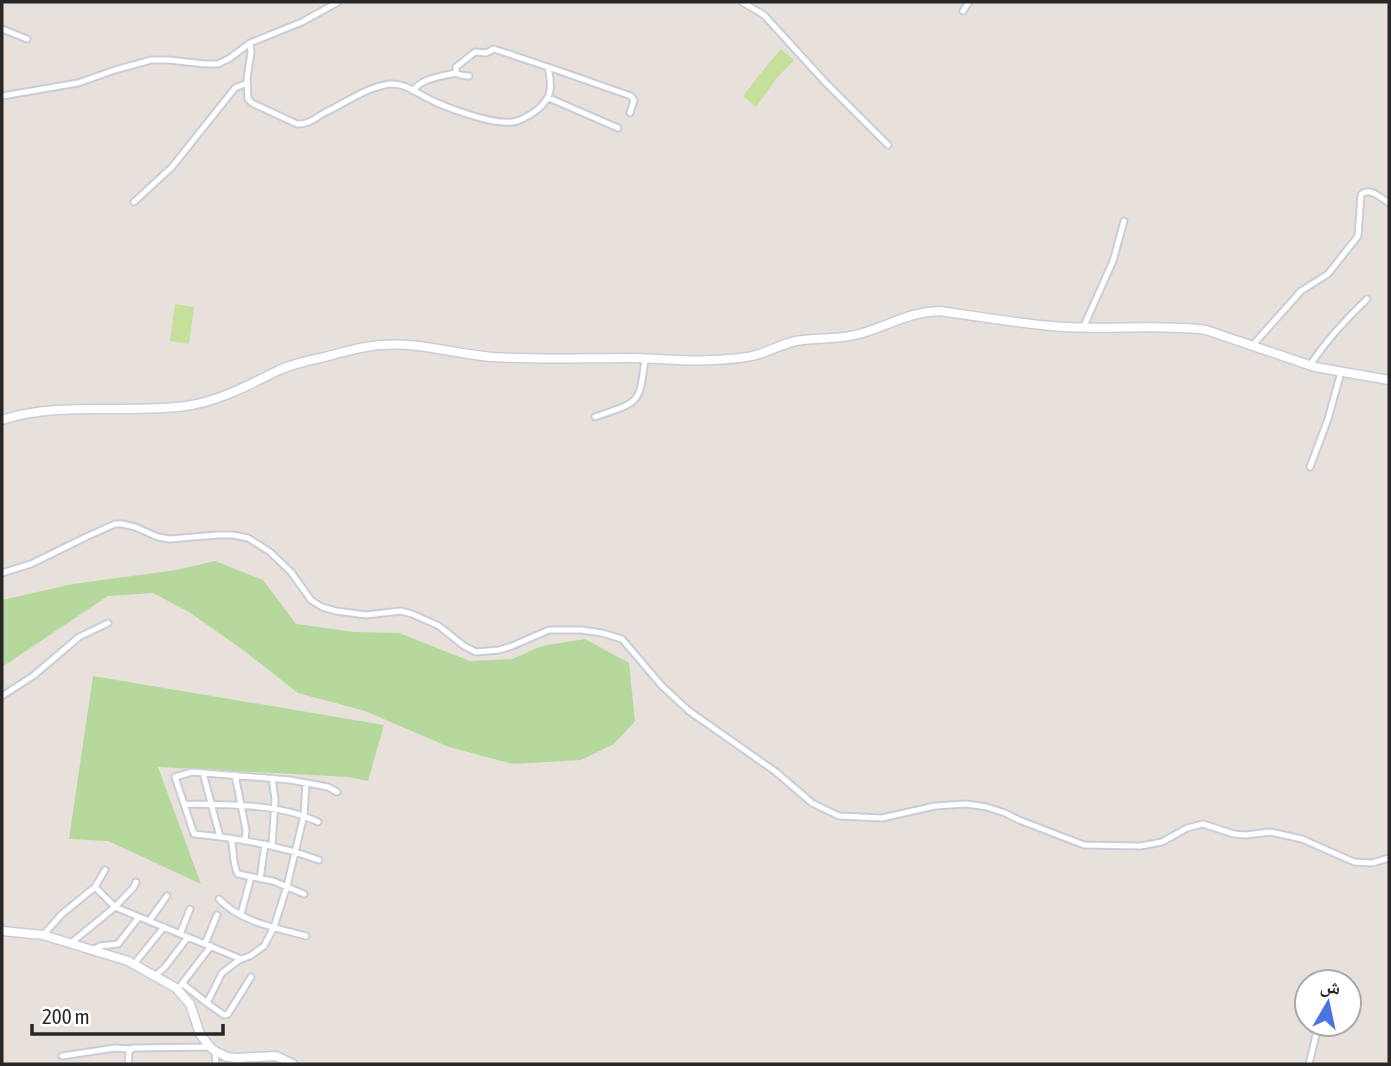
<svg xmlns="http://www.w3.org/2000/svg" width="1391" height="1066" font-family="'Asap Condensed','Noto Naskh Arabic',sans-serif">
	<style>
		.green { fill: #b5d99d }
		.pitch { fill: #c6df9a }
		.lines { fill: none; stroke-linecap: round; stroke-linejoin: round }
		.street-casing { stroke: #c9cdd8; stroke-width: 9 }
		.secondary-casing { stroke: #c9cdd8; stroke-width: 11 }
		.street { stroke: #fff; stroke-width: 5 }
		.secondary { stroke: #fff; stroke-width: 8 }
	</style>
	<rect width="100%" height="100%" fill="#e8e1db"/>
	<path class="green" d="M 215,561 L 263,580 L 296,624 L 354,632 L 399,633 L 470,661 L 512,659 L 542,646 L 585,639 L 629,663 L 635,721 L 614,744 L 581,760 L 513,764 L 449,747 L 365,711 L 298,693 L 243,650 L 189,612 L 153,593 L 108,596 L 2,667 L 2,600 L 73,584 L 176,570 Z
		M 93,676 L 384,725 L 368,781 L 348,777 L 158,767 L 201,884 L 108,841 L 69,839 Z"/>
	<path class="pitch" d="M 781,49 L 794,60 L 776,79 L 756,107 L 743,96 L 764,69 Z
		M 175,304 L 194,307 L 189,344 L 170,341 Z"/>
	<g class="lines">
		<defs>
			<path id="street" d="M 742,2 L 764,15 L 825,82 L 888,145
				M 963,11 L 969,2
				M 2,29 L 27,39
				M 250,43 L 251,52 L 247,79 L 248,99 L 252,103 L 297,124 C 309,125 316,117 326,112 C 347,102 367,87 390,84 C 403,83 414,91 425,97 C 444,107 492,125 513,122 C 521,121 530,115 537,110 C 553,97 552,86 548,67 L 631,96 L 634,100 L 630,113
				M 456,73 L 460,75 L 469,76
				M 413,91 C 421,78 443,76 456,73 L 456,67 L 475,52 L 486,53 L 494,49 L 548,67
				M 2,96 L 78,83 L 115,70 L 151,60 L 169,60 L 205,64 L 218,64 L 230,58 L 250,43 L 302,22 L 338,2
				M 549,98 L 618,128
				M 134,202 L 172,167 L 235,88 L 247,83
				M 1083,328 L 1113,261 L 1124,221
				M 1252,346 L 1301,291 L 1328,274 L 1358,236 L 1361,195 C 1369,186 1381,198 1389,203
				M 1310,365 C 1326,341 1346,319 1367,299
				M 595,417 C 640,401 639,406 645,359
				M 1310,467 L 1328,419 L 1341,372
				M 2,573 L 31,564 L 88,536 L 115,524 L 122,524 L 135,527 L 158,537 L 170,539 L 217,535 L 233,535 L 248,538 L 270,552 L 291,572 L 311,600 L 322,607 L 336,611 L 366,615 L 401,611 L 412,614 L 439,626 L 464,646 L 476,652 L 499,650 L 512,646 L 549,630 L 581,630 L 602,633 L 622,639 L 662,686 L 689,711 L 776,772 L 812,803 L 839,816 L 882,818 L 935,806 L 966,804 L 987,807 L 1005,813 L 1019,820 L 1084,845 L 1141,846 L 1162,842 L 1187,828 L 1203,824 L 1234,834 L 1246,835 L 1270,832 L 1284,835 L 1302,839 L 1354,862 L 1372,863 L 1389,858
				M 2,696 L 33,676 L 79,637 L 108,623
				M 203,773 L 220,837
				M 235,775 L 246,830 L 245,841
				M 272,778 L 275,799 L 272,846
				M 184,804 C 226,805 280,803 318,822
				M 231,838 C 234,849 232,865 238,874 L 273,881 L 304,894
				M 319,860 C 278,845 237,838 194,834 L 175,777 L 192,772 L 290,780 L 328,787 L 337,792
				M 260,879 L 265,844
				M 136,882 L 134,887 L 115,907 L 241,959
				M 219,899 C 240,922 277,928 306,936
				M 241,914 L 251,877
				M 149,921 L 167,896
				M 180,934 L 190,909
				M 43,935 L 62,914 L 95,887 L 105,870
				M 71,943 L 115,907 L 95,887
				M 205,944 L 217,915
				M 93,950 L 100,946 L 118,944 L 139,917
				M 134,964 L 164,927
				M 156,975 L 165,967 L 188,937
				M 183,984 L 207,1003 L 222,973 L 239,960 L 250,956 L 264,946 L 274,927 L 287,886 L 304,815 L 306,783
				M 181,985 L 211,946
				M 207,1003 L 224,1015 L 228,1014 L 251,977
				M 215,1051 L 216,1064
				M 62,1056 L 115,1048 L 130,1049
				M 128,1064 L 129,1052 L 133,1048 L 210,1047
				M 1309,1064 L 1317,1031"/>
			<path id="secondary" d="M 2,420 C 60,401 125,414 186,406 C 220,401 249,385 279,370 C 293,364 310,360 325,357 C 343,352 362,346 382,345 C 419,342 455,354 492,357 C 538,360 583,358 629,358 C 657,358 686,362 714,360 C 728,359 743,359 756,355 C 770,351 782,344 796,341 C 817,337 838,340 859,334 C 889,326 907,312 940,311 C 981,317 1022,324 1064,327 C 1111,330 1159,324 1206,330 L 1315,367 L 1389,380
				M 2,931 L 43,935 L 128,961 L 176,988 L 190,1004 L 200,1034 L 210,1047 L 215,1051 L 227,1057 L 237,1058 L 276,1056 L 293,1064"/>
		</defs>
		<use href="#street" class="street-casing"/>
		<use href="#secondary" class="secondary-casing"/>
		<use href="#street" class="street"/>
		<use href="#secondary" class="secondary"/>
	</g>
	<rect width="1391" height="1066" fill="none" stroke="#272727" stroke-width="7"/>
	<g transform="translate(1328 1003) rotate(9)"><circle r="33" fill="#ffffff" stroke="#a9a9a9" stroke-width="2"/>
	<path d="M0-5L12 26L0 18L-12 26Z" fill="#4c72e3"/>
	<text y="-10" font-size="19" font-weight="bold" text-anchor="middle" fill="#272727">ش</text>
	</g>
	<path d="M32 1024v10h191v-10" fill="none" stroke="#272727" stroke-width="3.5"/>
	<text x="42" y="1024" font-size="21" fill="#272727" stroke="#ffffff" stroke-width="5" paint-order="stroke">200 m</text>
</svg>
